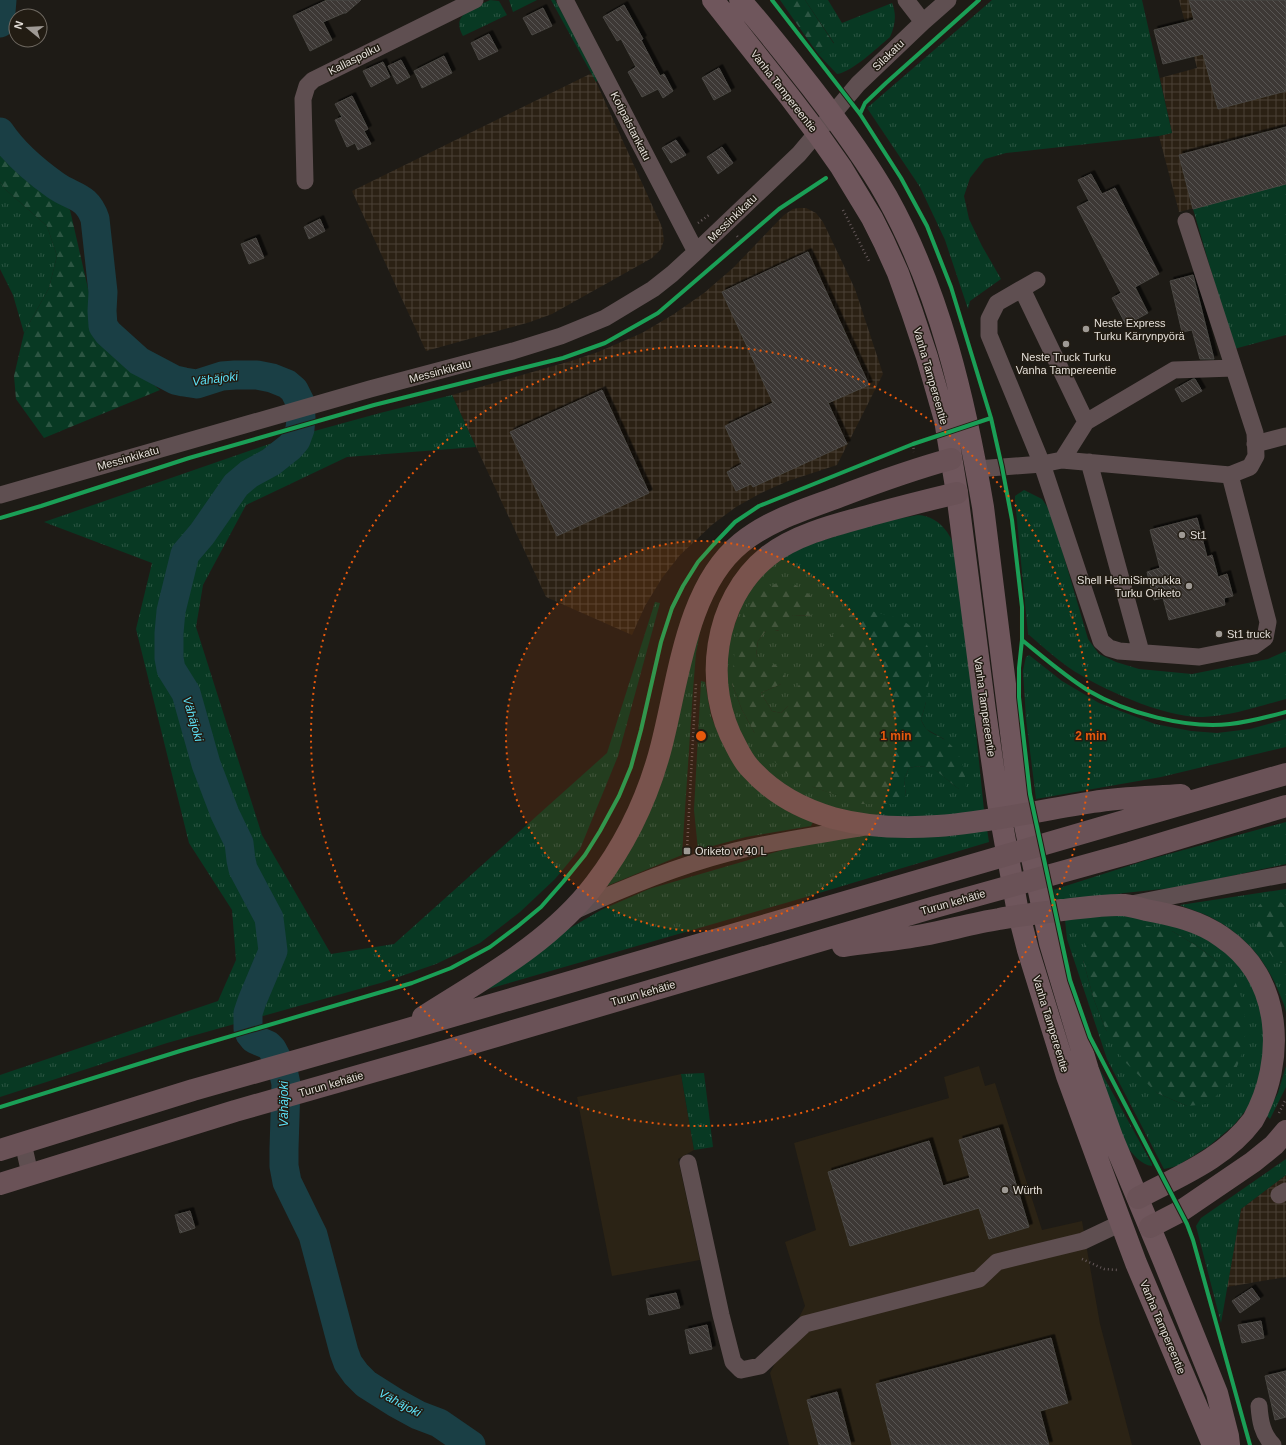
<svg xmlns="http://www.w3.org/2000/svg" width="1286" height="1445" font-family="Helvetica,sans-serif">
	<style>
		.built { fill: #2b2315 }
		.industrial { fill: url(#industrial-grid) }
		.grass { fill: url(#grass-tufts); fill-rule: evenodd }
		.forest { fill: url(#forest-firs) }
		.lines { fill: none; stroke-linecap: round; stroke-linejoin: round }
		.river { stroke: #1a3f45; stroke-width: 29 }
		.building { fill: url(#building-back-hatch); stroke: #494642; filter: url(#shadow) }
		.path { stroke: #65595a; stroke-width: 2.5; stroke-dasharray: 1 3; stroke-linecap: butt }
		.minor { stroke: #5f4f51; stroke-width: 17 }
		.major { stroke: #6f565c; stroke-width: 22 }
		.highway { stroke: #6a5257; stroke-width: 22 }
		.cycleway-casing { stroke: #221c13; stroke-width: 6 }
		.cycleway { stroke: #1a9f57; stroke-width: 4 }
		.ring { fill: none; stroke: #e8590c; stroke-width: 2; stroke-dasharray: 2 4 }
		.poi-dot { fill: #9f9a95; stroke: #221c13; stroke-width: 1.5 }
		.labels { text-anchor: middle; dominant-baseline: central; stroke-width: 3; stroke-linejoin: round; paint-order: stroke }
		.street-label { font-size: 11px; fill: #e4dfd9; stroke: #221c13 }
		.poi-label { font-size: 11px; fill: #e4dfd9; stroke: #221c13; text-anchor: start }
		.water-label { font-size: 12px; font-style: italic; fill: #5ce1f7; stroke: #221c13 }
		.centre { fill: #e8590c; stroke: #221c13; stroke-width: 2 }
		.ring-label { font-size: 12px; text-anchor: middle; font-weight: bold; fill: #e8590c; stroke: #221c13; stroke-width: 3; stroke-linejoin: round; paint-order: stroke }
	</style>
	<defs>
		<pattern id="industrial-grid" width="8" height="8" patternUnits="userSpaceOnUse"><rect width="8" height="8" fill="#2b2114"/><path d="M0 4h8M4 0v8" fill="none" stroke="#4a4136"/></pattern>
		<pattern id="grass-tufts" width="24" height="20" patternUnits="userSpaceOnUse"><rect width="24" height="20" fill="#083923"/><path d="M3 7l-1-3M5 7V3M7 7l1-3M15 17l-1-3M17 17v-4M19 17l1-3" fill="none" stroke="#2c5542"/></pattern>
		<pattern id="forest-firs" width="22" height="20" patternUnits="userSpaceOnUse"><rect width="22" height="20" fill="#083923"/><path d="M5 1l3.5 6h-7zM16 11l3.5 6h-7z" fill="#2c5542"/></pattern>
		<pattern id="building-back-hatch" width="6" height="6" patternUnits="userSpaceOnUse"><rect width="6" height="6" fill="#3d3936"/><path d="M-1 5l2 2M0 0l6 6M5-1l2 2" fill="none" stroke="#595552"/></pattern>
		<filter id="shadow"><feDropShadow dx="3.5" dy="-3.5" stdDeviation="0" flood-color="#0009"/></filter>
	</defs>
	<rect width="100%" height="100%" fill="#1e1b16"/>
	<path class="built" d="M 979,1066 L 985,1086 L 995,1083 L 1042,1230 L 1082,1221 L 1100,1324 L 1132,1445 L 789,1445 L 770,1373 L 805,1306 L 785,1242 L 816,1230 L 794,1143 L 949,1098 L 944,1077 Z
		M 681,1074 L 694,1150 L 678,1159 L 700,1260 L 612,1276 L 577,1097 Z"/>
	<path class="industrial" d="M 1179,0 L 1286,0 L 1286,184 L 1179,212 L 1159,136 L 1172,133 L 1160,78 L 1197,68 Z
		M 592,73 L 662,227 L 664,240 L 661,249 L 652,258 L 552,314 L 530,322 L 426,351 L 352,191 Z
		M 799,208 L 806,208 L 816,213 L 823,222 L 855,289 L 883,374 L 837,465 L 788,481 L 761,493 L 736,507 L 713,524 L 680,555 L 662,578 L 645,606 L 632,635 L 546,597 L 452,395 L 571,361 L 598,352 L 642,333 L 674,314 L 704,293 L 733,268 L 784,215 L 793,209 Z
		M 1286,1175 L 1286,1277 L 1227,1287 L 1241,1209 Z"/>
	<path class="grass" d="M 490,0 L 499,1 L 507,15 L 463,36 C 450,14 474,8 490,0 Z
		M 509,0 L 537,0 L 513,12 Z
		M 551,0 L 555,0 L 599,79 L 596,82 Z
		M 805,0 L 828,0 L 842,23 L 892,3 C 897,15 895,26 890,37 C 877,48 852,72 837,74 L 818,54 L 834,43 Z
		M 992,0 L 1142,0 L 1172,133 L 1159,136 L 1006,153 L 985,159 L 970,178 L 964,196 L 969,219 L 982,246 L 1001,279 L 970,301 L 968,309 L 945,240 L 920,187 L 867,108 Z
		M 0,182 L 6,190 L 47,226 L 57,256 L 49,288 L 24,333 L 13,295 L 0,269 Z
		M 1286,184 L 1286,335 L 1234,349 L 1193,209 Z
		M 452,395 L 476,447 L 347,457 L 246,505 L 203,585 L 196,627 L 262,835 L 331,954 L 394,944 L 607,753 L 655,602 L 660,603 L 618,756 L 580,849 L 555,879 L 520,912 L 480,943 L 436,964 L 384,982 L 167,1043 L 0,1097 L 0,1075 L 218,1001 L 236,960 L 232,910 L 189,843 L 136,629 L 152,563 L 44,522 L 278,441 L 380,413 Z
		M 1024,490 L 1042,499 L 1051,512 L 1088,639 L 1099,654 L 1116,662 L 1139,669 L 1192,674 L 1268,659 L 1286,651 L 1286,699 C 1259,706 1232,716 1203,717 C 1165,718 1100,689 1068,667 C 1054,657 1041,645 1028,634 L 1015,500 L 1015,496 Z
		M 918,515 C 942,517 952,536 958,557 L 984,810 L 947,817 L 881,819 L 835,813 L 768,778 L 733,729 L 722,659 L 746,594 L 768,569 L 796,549 L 876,523 ZM 777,583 L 811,616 L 793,615 L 778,631 L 766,631 L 758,641 L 756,656 L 763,660 L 781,684 L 761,693 L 772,711 L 781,713 L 788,706 L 926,702 L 921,720 L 926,729 L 944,739 L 959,789 C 939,775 936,762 909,768 L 904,780 L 906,796 L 837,795 L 813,787 L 754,732 L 742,710 L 732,684 Z
		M 701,627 L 696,653 L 693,690 L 682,855 L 602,888 Z
		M 1029,655 L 1062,681 L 1099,703 L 1155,724 L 1191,731 L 1217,733 L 1250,729 L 1286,719 L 1286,747 L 1161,777 L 1036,799 L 1026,719 L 1023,671 L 1025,661 L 1026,657 Z
		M 701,681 L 705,682 L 711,716 L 716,728 L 726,749 L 784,809 L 797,816 L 813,822 L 811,826 L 746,837 L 698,850 L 694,810 Z
		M 1286,822 L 1286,864 L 1181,887 L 1124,893 L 1055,903 L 1053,890 L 1147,860 Z
		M 987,829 L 989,842 L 789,902 L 485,990 L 565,931 L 601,910 L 649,889 L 800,845 L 859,836 L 897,835 Z
		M 1286,889 L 1286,907 L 1282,903 L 1282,963 L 1286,961 L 1286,1013 C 1285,1005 1281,998 1278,990 C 1265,959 1244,935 1214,919 C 1204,913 1191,910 1180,905 Z
		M 1130,915 L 1187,926 L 1233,957 L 1263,1001 L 1266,1067 L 1250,1105 L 1234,1125 L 1209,1146 L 1177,1166 L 1164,1169 L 1107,1059 L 1067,939 L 1065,920 L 1097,916 ZM 1172,931 L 1197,946 L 1218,962 L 1187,1106 L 1157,1093 L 1106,1030 L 1094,1000 L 1083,960 Z
		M 1090,1052 L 1152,1164 L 1152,1166 C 1141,1165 1133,1154 1126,1146 Z
		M 1286,1066 L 1286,1087 L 1270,1119 L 1266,1115 L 1278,1093 Z
		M 704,1073 L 713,1147 L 694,1150 L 681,1074 Z
		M 1286,1159 L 1286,1175 L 1241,1209 L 1221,1323 L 1196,1226 L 1201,1218 Z"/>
	<path class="forest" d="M 780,0 L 805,0 L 834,44 L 818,54 Z
		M 0,148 L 5,157 L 70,210 L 98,332 L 103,343 L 160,390 L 44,438 L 16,399 L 14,376 L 24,333 L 49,288 L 57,256 L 47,226 L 6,190 L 0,182 Z
		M 777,583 L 794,584 L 810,595 L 815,604 L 811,616 L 793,615 C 784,631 784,631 766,631 L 758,641 L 756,656 L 776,665 L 785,676 L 781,684 L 761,693 L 772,711 L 781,713 L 788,706 L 811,661 L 830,638 L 850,615 L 868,610 L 901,619 L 921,634 L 928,647 L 931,666 L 926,702 L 921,720 C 928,735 932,731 945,740 C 961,752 965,767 966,787 L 959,789 C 940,776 935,762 909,768 L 904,780 L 906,796 L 896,804 L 861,804 L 813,787 L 787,774 L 766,753 L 754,732 L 742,710 L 732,684 L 735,646 L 744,612 L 758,591 Z
		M 1274,899 L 1282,903 L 1286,907 L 1286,961 L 1282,963 L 1276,962 C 1268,950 1246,919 1259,905 C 1263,901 1269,900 1274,899 Z
		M 1113,921 L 1134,923 L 1172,931 L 1197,946 L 1218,962 L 1235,981 L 1243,1002 L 1246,1024 L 1244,1048 L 1232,1080 L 1208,1104 L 1187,1106 L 1157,1093 L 1123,1060 L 1106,1030 L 1094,1000 L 1083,960 L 1085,942 L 1093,926 L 1099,922 Z"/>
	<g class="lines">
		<path class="river" d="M 0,23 L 2,0
			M 0,132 C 14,153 34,170 55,185 C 73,198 87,195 95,219 L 103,292 L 102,311 L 103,326 L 108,333 L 139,361 L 175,380 L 184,382 L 197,384 L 222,376 L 235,375 L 257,375 L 272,378 L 287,384 L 294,390 L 300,402 L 301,418 L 300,429 L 296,440 L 290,447 L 271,462 L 249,474 L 236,485 L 202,534 L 185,554 L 171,611 L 169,633 L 169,658 L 171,669 L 186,693 L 206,764 L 225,814 L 239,843 L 241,860 L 243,869 L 269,918 L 273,951 L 252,1001 L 248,1013 L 248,1029 L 250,1034 L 254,1039 L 268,1045 L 272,1049 L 283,1070 L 286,1084 L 284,1149 L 284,1166 L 287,1182 L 313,1235 L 344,1352 L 348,1363 L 356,1374 L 366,1384 L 396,1403 L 418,1415 L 439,1423 L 471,1445"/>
	</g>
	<path class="building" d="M 327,0 L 361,0 L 346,13 L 344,13 L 323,22 L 332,40 L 310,51 L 293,16 Z
		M 1189,0 L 1286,0 L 1286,91 L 1218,109 L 1203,54 L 1163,64 L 1154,30 L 1194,20 Z
		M 624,5 L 643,39 L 641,40 L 660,76 L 664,74 L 673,91 L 663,98 L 658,89 L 642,97 L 628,72 L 636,67 L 621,39 L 617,41 L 603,17 Z
		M 543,8 L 552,26 L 532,35 L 523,18 Z
		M 489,34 L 498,51 L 479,60 L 471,43 Z
		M 444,56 L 452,73 L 422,88 L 414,71 Z
		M 401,60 L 410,77 L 397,84 L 388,66 Z
		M 383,62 L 390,77 L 371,87 L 363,71 Z
		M 719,68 L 731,91 L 714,100 L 702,78 Z
		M 352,96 L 368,129 L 364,131 L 371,144 L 358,150 L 355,143 L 347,147 L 335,120 L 342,117 L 335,104 Z
		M 1286,127 L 1286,184 L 1193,209 L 1179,155 Z
		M 676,140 L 686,155 L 671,163 L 662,148 Z
		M 722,147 L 733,163 L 718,174 L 707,157 Z
		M 1091,174 L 1102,194 L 1115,188 L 1159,274 L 1135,287 L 1148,313 L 1126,325 L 1112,298 L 1121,293 L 1077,207 L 1089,201 L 1078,180 Z
		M 320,219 L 325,231 L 309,239 L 304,227 Z
		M 256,238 L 264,258 L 249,264 L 241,244 Z
		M 808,252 L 869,385 L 828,403 L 847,444 L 753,487 L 751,484 L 736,491 L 727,472 L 742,464 L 725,426 L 773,403 L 722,292 Z
		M 1193,275 L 1214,359 L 1200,359 L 1192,330 L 1182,332 L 1170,281 Z
		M 1193,379 L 1195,379 L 1202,391 L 1182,402 L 1175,389 Z
		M 602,390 L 649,493 L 557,536 L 510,432 Z
		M 1197,518 L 1207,557 L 1212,555 L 1218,577 L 1227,574 L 1233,596 L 1224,598 L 1225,605 L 1169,620 L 1163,598 L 1154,600 L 1147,572 L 1160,568 L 1150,530 Z
		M 999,1128 L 1029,1227 L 989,1239 L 979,1208 L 850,1246 L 828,1172 L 929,1141 L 943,1186 L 970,1178 L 959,1140 Z
		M 190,1211 L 195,1228 L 180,1233 L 175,1215 Z
		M 1252,1288 L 1260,1299 L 1240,1313 L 1232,1301 Z
		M 676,1293 L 680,1308 L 649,1315 L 646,1299 Z
		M 1261,1321 L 1264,1338 L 1242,1343 L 1238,1325 Z
		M 707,1325 L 712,1349 L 690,1354 L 685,1330 Z
		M 1051,1338 L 1068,1403 L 1040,1411 L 1049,1445 L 892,1445 L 876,1384 Z
		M 1286,1371 L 1286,1417 L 1275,1420 L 1265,1376 Z
		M 837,1392 L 851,1445 L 819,1445 L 807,1400 Z"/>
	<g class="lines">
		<path class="path" d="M 843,210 L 870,263
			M 698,223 L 709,215
			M 737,236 L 741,241
			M 913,444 L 914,452
			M 687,849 L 696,683
			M 1279,1113 L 1286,1099
			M 1082,1259 L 1104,1269 L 1118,1270"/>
		<path class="minor" d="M 565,0 L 696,252
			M 906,0 L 923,22
			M 305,181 L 303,99 L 307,86 L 313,80 L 475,0
			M 1186,221 L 1255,433 L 1256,456 L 1250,467 L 1230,475
			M 1037,280 L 997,303 L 989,319 L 989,335 L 1042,464 L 1101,641 L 1109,648 L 1119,651 L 1199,657 L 1254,646 L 1265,638 L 1268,622 L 1230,475 L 1062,460
			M 1022,289 L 1086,422
			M 1255,444 L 1286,436
			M 1089,462 L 1141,652
			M 977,469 L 1042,464 L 1062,460 L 1086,422 L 1174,370 L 1234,368
			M 0,495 L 370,389 L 513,351 L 561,336 L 605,318 L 653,289 L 672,274 L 696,252 L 799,154 L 858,84 L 923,22 L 948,0
			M 1131,904 L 1286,874
			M 574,911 C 623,888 675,867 728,853 C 773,841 820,835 866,827
			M 23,1143 L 30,1174
			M 688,1163 L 721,1315 L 733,1362 L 741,1370 L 760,1366 L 805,1324 L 979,1279 L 997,1262 L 1083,1241 L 1121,1223
			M 1279,1195 L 1286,1191
			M 1259,1406 C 1260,1420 1262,1434 1273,1445"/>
		<path class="major" d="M 713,0 L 789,96 L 817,133 L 841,167 L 872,218 L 884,242 L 898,273 L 912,312 L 927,357 L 945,420 L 957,493 L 985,711 L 998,802 L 1017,907 L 1028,950 L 1067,1076 L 1108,1188 L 1136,1263 L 1213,1445
			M 740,0 C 765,28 788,58 811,87 C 838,122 865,158 887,197 C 940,292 965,401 983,507 L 1019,797 L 1050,943 L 1088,1070 L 1112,1137 L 1163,1259 L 1217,1393 L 1228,1436 L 1229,1445"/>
		<path class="highway" d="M 957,493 C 928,500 900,507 871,515 C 838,524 796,534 768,556 C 713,600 702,686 736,746 C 740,754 744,762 750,768 C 772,793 802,809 833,818 C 918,841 1009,815 1093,802 C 1122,797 1152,797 1181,795
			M 843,946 C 870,942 897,940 923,935 C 949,930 974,923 999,919 C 1020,915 1041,913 1062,910 C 1081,908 1105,904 1124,905 C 1131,906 1139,908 1146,910 C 1173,915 1200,921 1222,937 C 1283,978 1286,1061 1253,1120 C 1224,1159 1179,1176 1138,1198
			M 423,1017 C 484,978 550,943 595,884 C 624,846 646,801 659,755 C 678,688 684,589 741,543 C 771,519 806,509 841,496 C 878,482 914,469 951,459
			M 0,1150 L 193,1090 L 401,1031 L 1286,774
			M 0,1184 L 235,1111 L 435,1054 L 935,907 L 1130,853 L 1286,806
			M 1150,1227 L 1181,1211 L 1253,1162 L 1274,1145 L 1286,1131"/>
		<defs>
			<path id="cycleway" d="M 772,0 L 860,114 L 901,178 L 927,226 L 951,287 L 991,418 L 1002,467 L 1012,520 L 1022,607 L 1022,640 L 1019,668 L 1019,697 L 1030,794 L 1070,980 L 1090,1037 L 1187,1224 L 1193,1240 L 1250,1445
				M 860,114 L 865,103 L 886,83 L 979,0
				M 0,518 L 41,506 L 189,458 L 374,405 L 563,358 L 605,343 L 658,313 L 779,209 L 826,178
				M 1022,640 C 1043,657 1066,677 1089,691 C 1126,713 1187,729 1230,724 C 1249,722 1267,717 1286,712
				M 0,1107 L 180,1051 L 412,983 L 451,968 L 490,947 L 518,926 L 541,907 L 563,882 L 585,855 L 600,831 L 619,796 L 631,767 L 641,730 L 661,642 L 672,608 L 683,586 L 698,562 L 714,544 L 735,522 L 759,506 L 913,444 L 991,418"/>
		</defs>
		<use href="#cycleway" class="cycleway-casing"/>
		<use href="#cycleway" class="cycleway"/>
	</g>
	<circle cx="701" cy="736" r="195" fill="#e8590c" fill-opacity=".12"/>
	<g class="ring">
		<circle cx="701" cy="736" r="195"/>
		<circle cx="701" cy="736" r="390"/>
	</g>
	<g class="poi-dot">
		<circle cx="1086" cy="329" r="4"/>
		<circle cx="1066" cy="344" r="4"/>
		<circle cx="1182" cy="535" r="4"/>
		<circle cx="1189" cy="586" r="4"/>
		<circle cx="1219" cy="634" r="4"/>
		<rect x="683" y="847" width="8" height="8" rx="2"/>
		<circle cx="1005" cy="1190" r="4"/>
	</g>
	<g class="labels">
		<g class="street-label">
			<text transform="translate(888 55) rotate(-44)">Silakatu</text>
			<text transform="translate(354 59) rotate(-27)">Kallaspolku</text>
			<text transform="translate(784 91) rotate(52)">Vanha Tampereentie</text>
			<text transform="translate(631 126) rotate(63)">Kotipalstankatu</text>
			<text transform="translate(732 218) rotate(-44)">Messinkikatu</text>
			<text transform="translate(440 371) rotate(-15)">Messinkikatu</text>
			<text transform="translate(931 376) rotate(74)">Vanha Tampereentie</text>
			<text transform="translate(128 458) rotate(-16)">Messinkikatu</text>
			<text transform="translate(985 707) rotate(82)">Vanha Tampereentie</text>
			<text transform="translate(953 902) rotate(-16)">Turun kehätie</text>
			<text transform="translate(643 993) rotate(-16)">Turun kehätie</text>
			<text transform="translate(1051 1024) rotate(73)">Vanha Tampereentie</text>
			<text transform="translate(331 1084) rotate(-16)">Turun kehätie</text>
			<text transform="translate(1163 1327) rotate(67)">Vanha Tampereentie</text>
		</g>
		<g class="poi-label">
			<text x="1094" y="323">Neste Express<tspan x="1094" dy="13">Turku Kärrynpyörä</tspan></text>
			<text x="1066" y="357" text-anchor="middle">Neste Truck Turku<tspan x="1066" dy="13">Vanha Tampereentie</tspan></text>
			<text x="1190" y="535">St1</text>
			<text x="1181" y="580" text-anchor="end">Shell HelmiSimpukka<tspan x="1181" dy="13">Turku Oriketo</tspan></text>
			<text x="1227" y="634">St1 truck</text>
			<text x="695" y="851">Oriketo vt 40 L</text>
			<text x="1013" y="1190">Würth</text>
		</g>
		<g class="water-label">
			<text transform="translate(215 379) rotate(-7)">Vähäjoki</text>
			<text transform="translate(193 719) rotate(74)">Vähäjoki</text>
			<text transform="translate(284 1104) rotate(-90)">Vähäjoki</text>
			<text transform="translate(400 1403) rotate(28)">Vähäjoki</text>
		</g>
	</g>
	<circle cx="701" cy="736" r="6" class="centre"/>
	<g class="ring-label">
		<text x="896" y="740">1 min</text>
		<text x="1091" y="740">2 min</text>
	</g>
	<g transform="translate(28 28) rotate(288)"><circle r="19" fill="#221c13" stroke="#706a62"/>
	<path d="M0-3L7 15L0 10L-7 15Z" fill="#9f9a95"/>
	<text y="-6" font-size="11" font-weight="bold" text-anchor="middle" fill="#e4dfd9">N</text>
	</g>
</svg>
